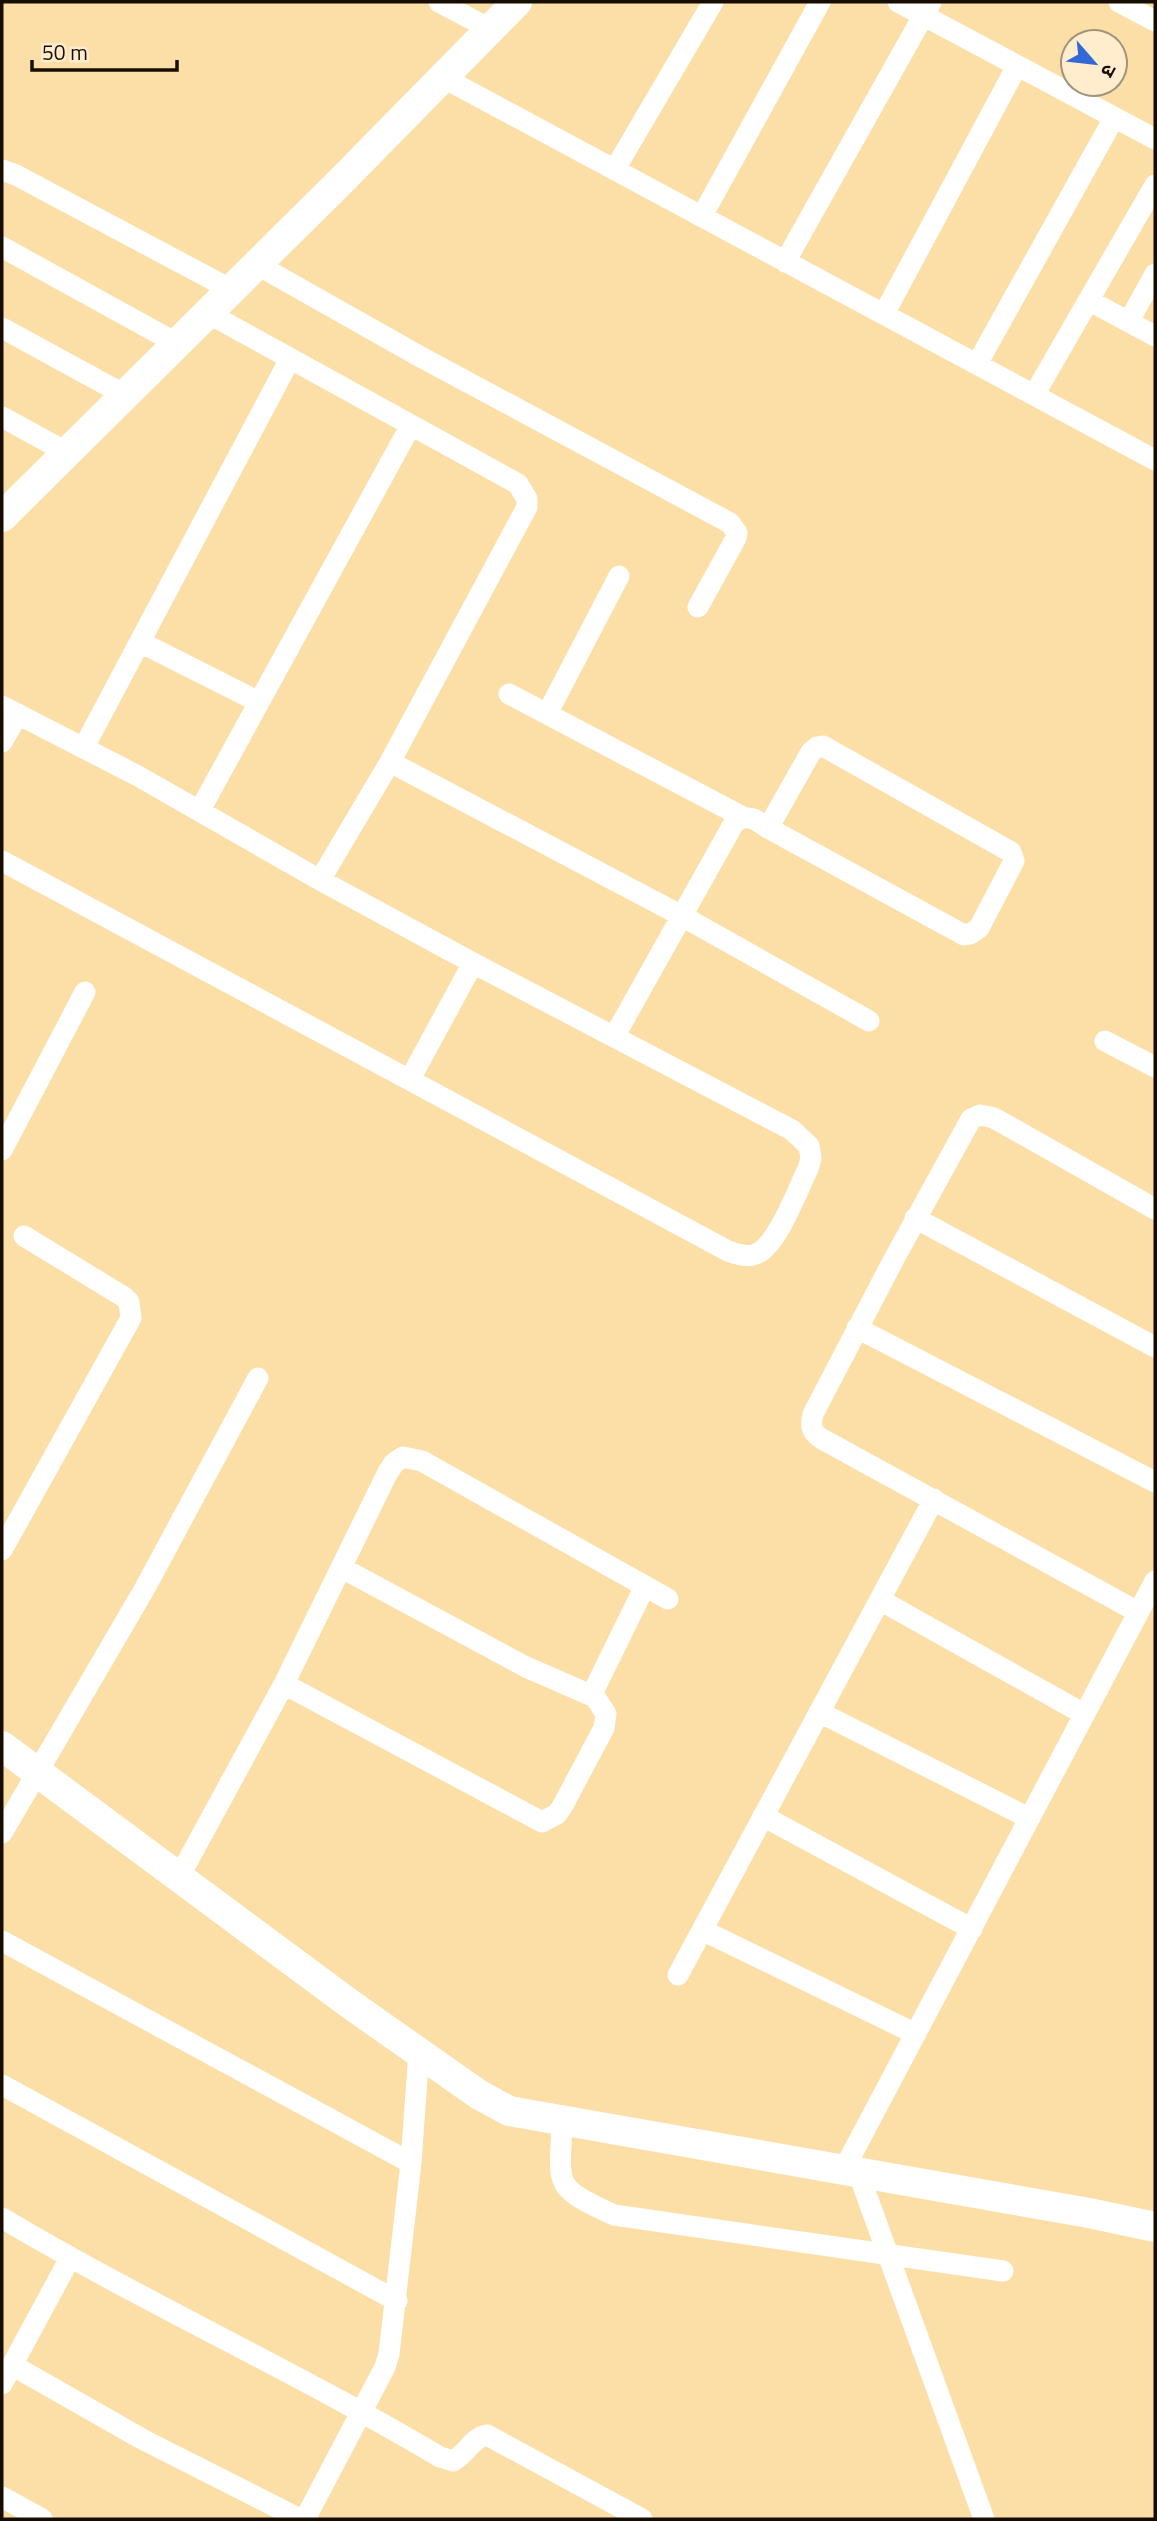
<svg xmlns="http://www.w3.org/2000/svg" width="1157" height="2521" font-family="'Titillium Web','Noto Sans Devanagari',sans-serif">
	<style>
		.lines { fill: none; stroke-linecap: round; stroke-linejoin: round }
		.street { stroke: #fff; stroke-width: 21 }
		.secondary { stroke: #fff; stroke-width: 30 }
	</style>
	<rect width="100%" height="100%" fill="#fcdea7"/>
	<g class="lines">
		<path class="street" d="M 439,2 L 490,29
			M 898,2 L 1155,139
			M 1119,2 L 1155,21
			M 444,78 L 1155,460
			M 615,169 L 713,2
			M 2,170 L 16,175 L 230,289
			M 702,216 L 820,2
			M 2,247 L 176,343
			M 785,262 L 931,2
			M 256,264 L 419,356 L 730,523 L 737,533 L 736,538 L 698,607
			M 1090,301 L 1155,336
			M 206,312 L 518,484 L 527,499 L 527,507 L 390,762 L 320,880
			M 884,314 L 1017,66
			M 1129,321 L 1155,274
			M 2,328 L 125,395
			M 977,364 L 1114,118
			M 1034,395 L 1155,185
			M 2,417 L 68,453
			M 140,642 L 259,702
			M 509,694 L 743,817
			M 2,706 L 138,776 L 320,880 L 473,963 L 792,1130 L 809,1146 L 811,1158 L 808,1169 C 797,1190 778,1245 756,1254 C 747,1258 737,1254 728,1251 L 2,861
			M 547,714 L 619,576
			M 2,742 L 18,714
			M 84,747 L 290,359
			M 390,762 L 682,916 L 869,1021
			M 200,810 L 411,425
			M 614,1037 L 734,823 L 743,817 L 754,819 L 768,828 L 964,935 L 970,934 L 979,928 L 1014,861 L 1011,852 L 823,746 L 817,747 L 811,752 L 768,828
			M 1105,1041 L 1155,1067
			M 410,1079 L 473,963
			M 2,1150 L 85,992
			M 915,1218 L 1155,1347
			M 857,1328 L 1155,1482
			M 2,1550 L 131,1318 L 129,1302 L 124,1297 L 24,1236
			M 342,1568 L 526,1667 L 595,1697
			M 880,1600 L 1084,1714
			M 1138,1612 L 822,1439 C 811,1432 810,1426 813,1414 L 894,1259 L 971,1119 L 980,1115 L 994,1118 L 1155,1209
			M 284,1684 L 542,1822 L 557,1814 L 562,1807 L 604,1728 L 606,1714 L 595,1697 L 594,1690 L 645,1586
			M 819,1712 L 1029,1818
			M 763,1816 L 972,1929
			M 2,1833 L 145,1588 L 258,1378
			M 179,1877 L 284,1684 L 387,1474 L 394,1463 L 403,1457 L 422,1461 L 668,1599
			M 702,1930 L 916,2034
			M 2,1941 L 411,2163
			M 678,1975 L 934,1499
			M 2,2085 L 397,2301
			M 562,2121 C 560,2186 551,2186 614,2215 L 1003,2271
			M 844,2169 L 1155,1581
			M 858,2172 L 984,2519
			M 2,2218 C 145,2303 297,2372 440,2457 L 453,2461 C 467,2454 471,2438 487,2435 L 642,2519
			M 12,2365 L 142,2439 L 300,2519
			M 2,2384 L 70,2258
			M 2,2497 L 42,2519
			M 305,2519 L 385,2367 L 389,2354 L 411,2163 L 419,2051"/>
		<path class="secondary" d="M 2,517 L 339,183 L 517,2
			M 2,1746 L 350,2004 L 478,2094 L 509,2111 L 1089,2213 L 1155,2227"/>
	</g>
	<rect width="1157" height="2521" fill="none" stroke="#160c00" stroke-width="7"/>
	<g transform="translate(1094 63) rotate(118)"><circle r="33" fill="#ffedcd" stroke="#a2937b" stroke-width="2"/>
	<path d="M0-5L12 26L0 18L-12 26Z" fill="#3368d7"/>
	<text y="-10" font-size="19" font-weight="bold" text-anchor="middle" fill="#160c00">उ</text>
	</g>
	<path d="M32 60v10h145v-10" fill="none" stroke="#160c00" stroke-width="3.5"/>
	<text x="42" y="60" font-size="21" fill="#160c00" stroke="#ffedcd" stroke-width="5" paint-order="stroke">50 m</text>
</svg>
